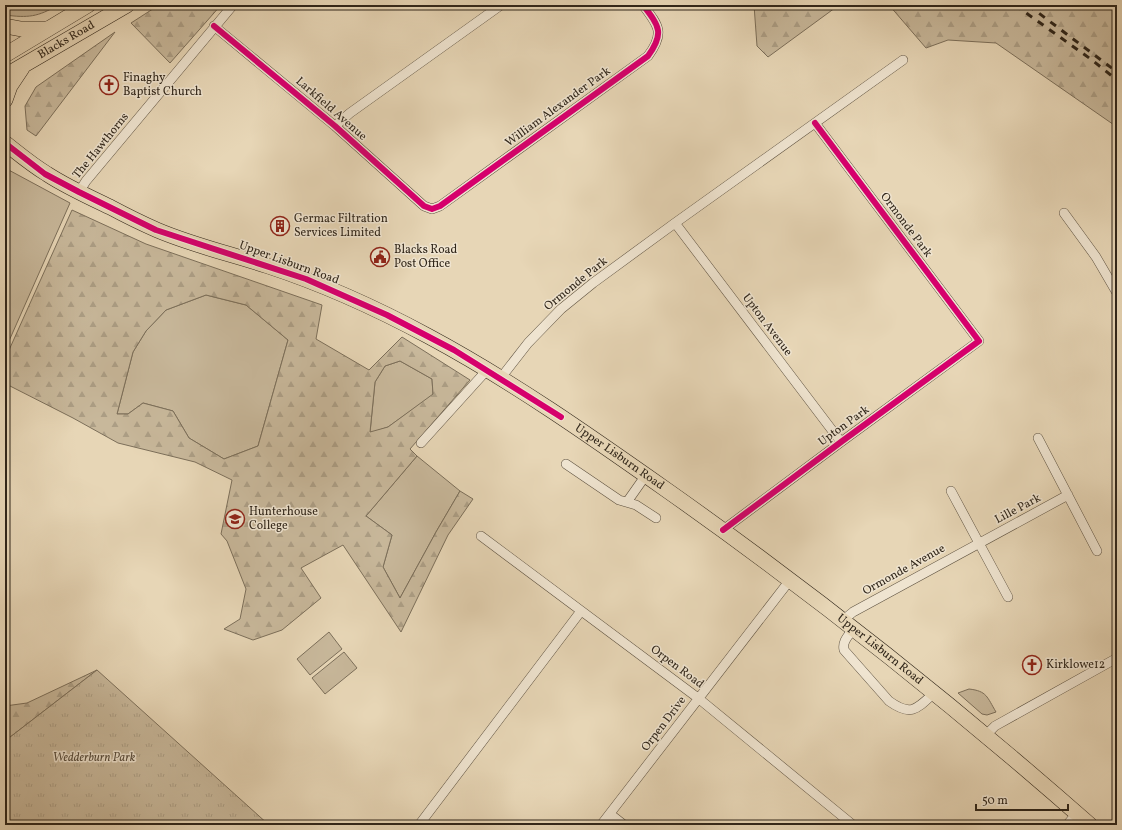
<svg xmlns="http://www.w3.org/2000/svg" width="1122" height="830" font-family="Vollkorn,serif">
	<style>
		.grass { fill: #c8b89b; stroke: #7c6f5a }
		.forest { fill: url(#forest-firs); stroke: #7c6f5a; fill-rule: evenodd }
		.park { fill: url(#park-tufts); stroke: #7c6f5a }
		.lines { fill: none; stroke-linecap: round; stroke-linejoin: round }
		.street-casing { stroke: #5e5241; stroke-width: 10 }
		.primary-casing { stroke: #30261a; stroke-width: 16 }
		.street { stroke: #efe4d0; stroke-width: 9 }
		.primary { stroke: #e7d6b6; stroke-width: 15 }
		.rail { stroke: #30261a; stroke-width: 3; stroke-dasharray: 7 7; stroke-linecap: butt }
		.cycleway-casing { stroke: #efe4d0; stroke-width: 8 }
		.cycleway { stroke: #d6006c; stroke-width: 6 }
		.labels { text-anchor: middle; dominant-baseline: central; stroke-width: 3; stroke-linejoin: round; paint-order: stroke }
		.street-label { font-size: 12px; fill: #30261a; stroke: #efe4d0 }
		.poi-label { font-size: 12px; fill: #30261a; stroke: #efe4d0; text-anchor: start }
		.park-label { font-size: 12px; font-style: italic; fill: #564a3a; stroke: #efe4d0 }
	</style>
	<defs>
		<pattern id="forest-firs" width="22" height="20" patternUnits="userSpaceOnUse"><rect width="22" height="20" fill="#c8b89b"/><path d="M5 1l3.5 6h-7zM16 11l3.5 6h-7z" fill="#ac9e85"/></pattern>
		<pattern id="park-tufts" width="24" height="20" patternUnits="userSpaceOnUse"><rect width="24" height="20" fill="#c8b89b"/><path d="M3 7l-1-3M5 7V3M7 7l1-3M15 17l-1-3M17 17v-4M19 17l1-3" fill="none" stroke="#ac9e85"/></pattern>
	</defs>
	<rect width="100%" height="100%" fill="#e7d6b6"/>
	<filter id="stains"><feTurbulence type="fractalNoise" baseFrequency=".005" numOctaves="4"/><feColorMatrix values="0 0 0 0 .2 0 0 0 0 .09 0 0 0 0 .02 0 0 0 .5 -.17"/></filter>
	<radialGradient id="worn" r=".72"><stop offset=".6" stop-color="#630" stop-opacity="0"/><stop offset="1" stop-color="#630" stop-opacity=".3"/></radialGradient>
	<path class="grass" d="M 5,5 L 58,5 C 38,17 28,18 5,15 Z
		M 5,168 L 70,203 L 5,350 Z
		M 206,295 L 246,305 L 288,340 L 258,446 L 224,459 L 189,438 L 173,411 L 143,403 L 128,414 L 117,414 L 133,352 L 146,331 L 166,310 Z
		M 400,361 L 432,379 L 433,395 L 388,427 L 370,433 L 375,382 L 385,366 Z
		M 417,456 L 460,491 L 436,532 L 400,598 L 383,567 L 392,535 L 366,516 Z
		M 329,632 L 342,649 L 310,675 L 297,659 Z
		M 344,652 L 357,668 L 325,694 L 312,678 Z
		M 969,689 C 987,691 987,697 996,712 L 987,715 L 982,714 L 958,693 Z"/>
	<path class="forest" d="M 159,5 L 221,5 L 170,63 L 131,23 Z
		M 754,5 L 839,5 L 768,57 L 757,46 Z
		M 889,5 L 1117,5 L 1117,127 L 996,43 L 948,40 L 926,48 Z
		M 115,32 L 36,136 L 27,130 L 25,106 L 36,87 Z
		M 72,210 L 146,244 L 322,305 L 316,339 L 369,370 L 402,337 L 470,380 L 410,449 L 417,456 L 366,516 L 392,535 L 383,567 L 400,598 L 436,532 L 460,491 L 473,499 L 448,535 L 401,632 L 343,545 L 301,568 L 321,598 L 282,630 L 253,640 L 224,629 L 240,619 L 246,589 L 227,541 L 221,534 L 232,480 L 195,462 L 118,443 L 73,418 L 10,386 L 5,389 L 5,359 ZM 206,295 L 246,305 L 288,340 L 258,446 L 224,459 L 189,438 L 173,411 L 143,403 L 128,414 L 117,414 L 133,352 L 146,331 L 166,310 ZM 400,361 L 432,379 L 433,394 L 388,427 L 370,432 L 375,382 L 385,366 Z
		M 97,670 L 5,741 L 5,706 L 27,703 Z"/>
	<path class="park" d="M 97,670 L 269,825 L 5,825 L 5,741 Z"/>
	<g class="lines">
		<defs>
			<path id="street" d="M 214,26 L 335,126 L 424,206 L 432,209 L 440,206 L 648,56 C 665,33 659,26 643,5
				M 335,126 L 350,113 L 501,5
				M 79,192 L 86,181 L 233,5
				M 1064,213 L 1096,257 L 1117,293
				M 675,223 L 841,442
				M 500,379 L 528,343 L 561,309 L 593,283 L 675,223 L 903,60
				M 1038,438 L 1097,551
				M 421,443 L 487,370
				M 566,464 L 619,500 L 636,505 L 656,518
				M 951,491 L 1008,597
				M 627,502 L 646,475
				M 723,530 L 841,442 L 979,341 L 815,123
				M 481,536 L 698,698 L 853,825
				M 842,621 L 853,612 L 1068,495
				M 853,629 C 848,636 842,642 844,650 L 889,701 C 911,717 917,709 934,693
				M 985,736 L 995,726 L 1117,658
				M 610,814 L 624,825
				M 419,825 L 581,611
				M 601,825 L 790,580
				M 1067,825 L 1077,813"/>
			<g id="primary">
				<path d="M 5,26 L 21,29 L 47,29"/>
				<path d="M 5,55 L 88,5"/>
				<path id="s1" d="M 5,76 L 127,5"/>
				<path d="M 5,100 L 10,86 L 22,68"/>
				<path id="s2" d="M 5,143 C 19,154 32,165 47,174 C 67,187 89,197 110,207 C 125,215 141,223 157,230 C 192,245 231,254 268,266 C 323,284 376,308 428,336 C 512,381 590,436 668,491 C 814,594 955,706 1090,825"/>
			</g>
		</defs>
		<use href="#street" class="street-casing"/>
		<use href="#primary" class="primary-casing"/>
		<use href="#street" class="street"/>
		<use href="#primary" class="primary"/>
		<path class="rail" d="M 1015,5 L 1092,60 L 1117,80
			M 1028,5 L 1117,72"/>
		<defs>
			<path id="cycleway" d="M 214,26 L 335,126 L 424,206 L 432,209 L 440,206 L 648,56 C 665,33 659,26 643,5
				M 5,143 L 45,174 L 79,192 L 156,230 L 306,279 L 387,315 L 454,350 L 561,417
				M 723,530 L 841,442 L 979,341 L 815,123"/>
		</defs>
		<use href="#cycleway" class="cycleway-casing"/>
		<use href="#cycleway" class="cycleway"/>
	</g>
	<defs>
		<symbol id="church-ring" viewBox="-11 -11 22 22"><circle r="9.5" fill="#efe4d0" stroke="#8f2418" stroke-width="1.5"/><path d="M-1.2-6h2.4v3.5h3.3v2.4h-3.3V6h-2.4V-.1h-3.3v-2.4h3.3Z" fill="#8f2418"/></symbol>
		<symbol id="building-ring" viewBox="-11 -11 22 22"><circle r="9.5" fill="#efe4d0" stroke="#8f2418" stroke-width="1.5"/><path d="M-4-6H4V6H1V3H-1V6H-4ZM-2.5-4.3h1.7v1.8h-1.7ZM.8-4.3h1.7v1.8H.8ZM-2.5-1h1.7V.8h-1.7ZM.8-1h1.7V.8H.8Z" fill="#8f2418"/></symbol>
		<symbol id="civic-ring" viewBox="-11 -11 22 22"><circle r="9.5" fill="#efe4d0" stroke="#8f2418" stroke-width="1.5"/><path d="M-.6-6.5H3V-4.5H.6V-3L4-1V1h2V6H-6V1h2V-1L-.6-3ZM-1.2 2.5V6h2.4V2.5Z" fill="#8f2418"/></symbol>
		<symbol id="school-ring" viewBox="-11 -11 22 22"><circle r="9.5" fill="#efe4d0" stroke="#8f2418" stroke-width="1.5"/><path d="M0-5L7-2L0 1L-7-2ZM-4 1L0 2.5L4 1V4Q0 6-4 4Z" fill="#8f2418"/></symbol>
	</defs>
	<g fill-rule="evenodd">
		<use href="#church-ring" x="98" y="74" width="22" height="22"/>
		<use href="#building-ring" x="269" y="215" width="22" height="22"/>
		<use href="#civic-ring" x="369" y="246" width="22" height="22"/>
		<use href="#school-ring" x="224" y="508" width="22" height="22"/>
		<use href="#church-ring" x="1021" y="654" width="22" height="22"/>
	</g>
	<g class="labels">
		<g class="street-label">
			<text stroke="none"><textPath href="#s1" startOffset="71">Blacks Road</textPath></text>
			<text transform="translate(558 107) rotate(-36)">William Alexander Park</text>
			<text transform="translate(331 109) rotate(41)">Larkfield Avenue</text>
			<text transform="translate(101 146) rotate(-51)">The Hawthorns</text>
			<text transform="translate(906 225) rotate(53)">Ormonde Park</text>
			<text transform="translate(289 263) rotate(20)">Upper Lisburn Road</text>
			<text transform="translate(576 284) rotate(-39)">Ormonde Park</text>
			<text transform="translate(767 325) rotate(53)">Upton Avenue</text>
			<text transform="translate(844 426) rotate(-36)">Upton Park</text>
			<text stroke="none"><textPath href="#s2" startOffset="694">Upper Lisburn Road</textPath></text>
			<text transform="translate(1018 509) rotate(-28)">Lille Park</text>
			<text transform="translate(904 570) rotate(-29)">Ormonde Avenue</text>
			<text stroke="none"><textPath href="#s2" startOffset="1018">Upper Lisburn Road</textPath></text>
			<text transform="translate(677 667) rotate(37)">Orpen Road</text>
			<text transform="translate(664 724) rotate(-53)">Orpen Drive</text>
		</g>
		<g class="poi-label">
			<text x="123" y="78">Finaghy<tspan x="123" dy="14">Baptist Church</tspan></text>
			<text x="294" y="219">Germac Filtration<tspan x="294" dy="14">Services Limited</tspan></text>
			<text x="394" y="250">Blacks Road<tspan x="394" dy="14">Post Office</tspan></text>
			<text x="249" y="512">Hunterhouse<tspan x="249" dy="14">College</tspan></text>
			<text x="1046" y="665">Kirklowe12</text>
		</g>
		<g class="park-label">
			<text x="94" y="758">Wedderburn Park</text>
		</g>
	</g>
	<rect width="1122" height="830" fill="none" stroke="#e7d6b6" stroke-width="20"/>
	<rect x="6" y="6" width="1110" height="818" fill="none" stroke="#30261a" stroke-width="2"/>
	<rect x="10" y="10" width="1102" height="810" fill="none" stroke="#30261a"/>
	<path d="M976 804v6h92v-6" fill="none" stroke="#30261a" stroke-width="2"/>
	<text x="982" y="804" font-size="12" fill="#30261a" stroke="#efe4d0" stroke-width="3" paint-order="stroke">50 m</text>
	<rect width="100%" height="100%" filter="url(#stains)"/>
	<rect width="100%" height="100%" fill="url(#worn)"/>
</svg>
